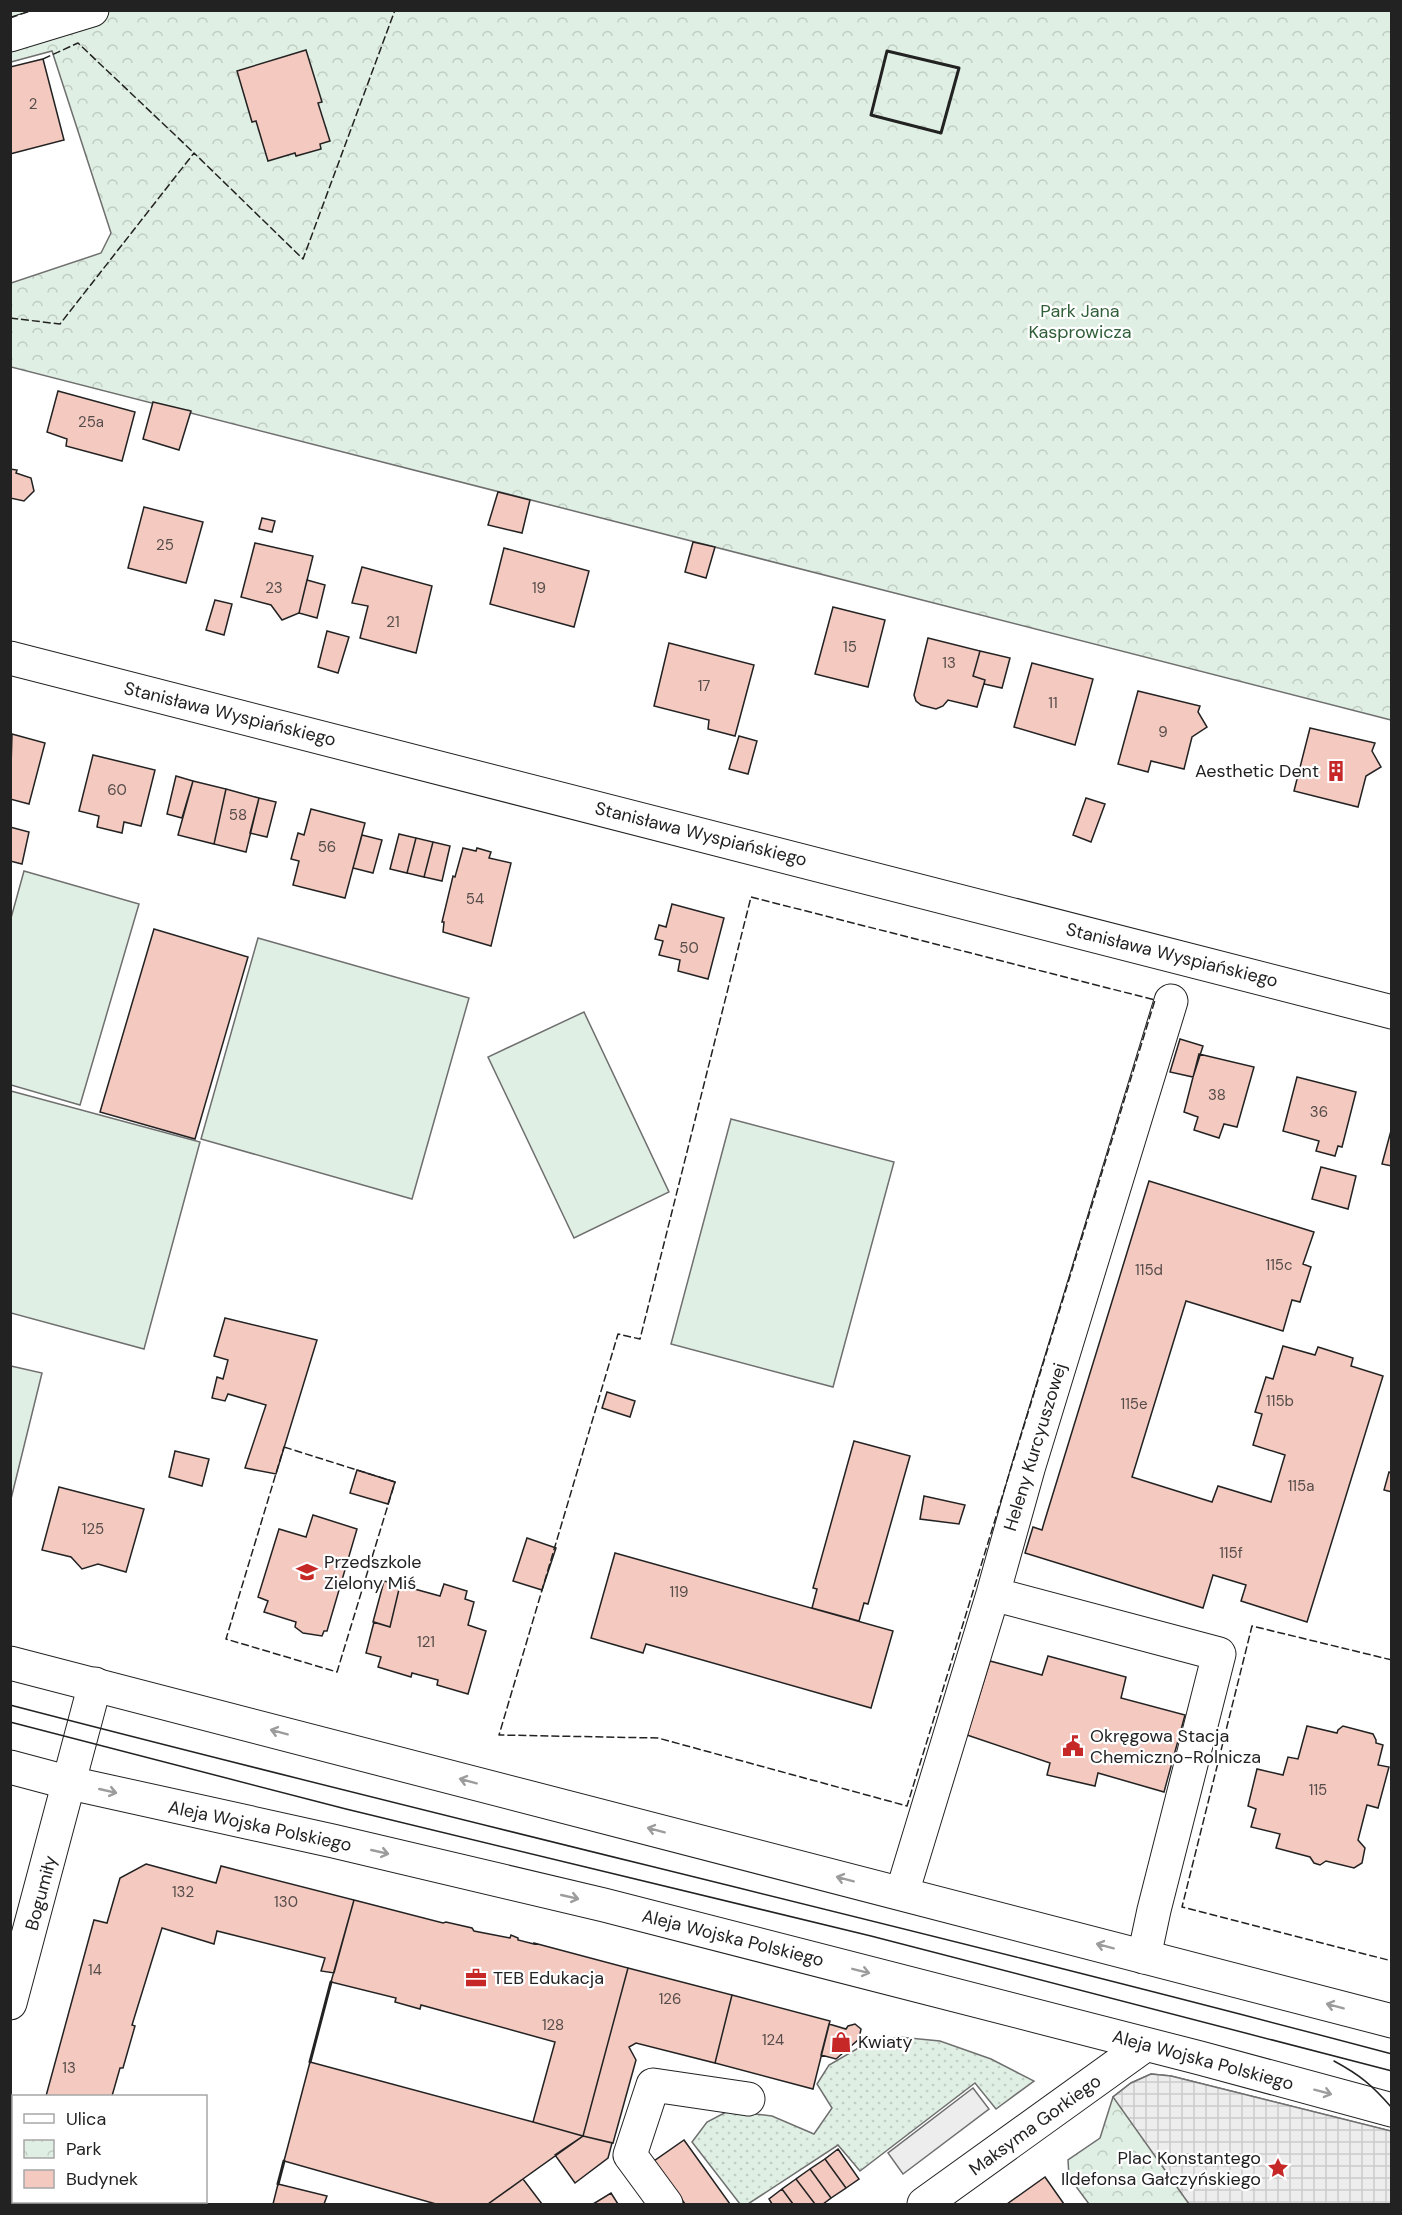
<svg xmlns="http://www.w3.org/2000/svg" width="1402" height="2215" font-family="'DM Sans',sans-serif">
	<style>
		.grass { fill: url(#grass-dots); stroke: #6f6f6f; stroke-width: 1.5 }
		.park { fill: url(#park-crowns); stroke: #6f6f6f; stroke-width: 1.5 }
		.pitch { fill: #e0efe3; stroke: #6f6f6f; stroke-width: 1.5 }
		.parking { fill: #ededed; stroke: #6f6f6f; stroke-width: 1.5 }
		.plaza { fill: url(#plaza-grid); stroke: #6f6f6f; stroke-width: 1.5 }
		.building { fill: #f3c9c0; stroke: #222; stroke-width: 1.5 }
		.lines { fill: none; stroke-linecap: round; stroke-linejoin: round }
		.minor-casing { stroke: #222; stroke-width: 35 }
		.major-casing { stroke: #222; stroke-width: 35 }
		.minor { stroke: #fff; stroke-width: 33 }
		.major { stroke: #fff; stroke-width: 33 }
		.tram { stroke: #222; stroke-width: 1.5 }
		.fence { stroke: #222; stroke-width: 1.5; stroke-dasharray: 8 3; stroke-linecap: butt }
		.wall { stroke: #222; stroke-width: 3 }
		.oneway { stroke: #9c9c9c }
		.labels { text-anchor: middle; dominant-baseline: central; stroke-width: 4.5; stroke-linejoin: round; paint-order: stroke }
		.number-label { font-size: 15px; fill: #564c4a }
		.park-label { font-size: 18px; fill: #2f5e38; stroke: #fff }
		.street-label { font-size: 18px; fill: #222; stroke: #fff }
		.poi-label { font-size: 18px; fill: #222; stroke: #fff; text-anchor: start }
	</style>
	<defs>
		<pattern id="grass-dots" width="8" height="8" patternUnits="userSpaceOnUse" patternTransform="scale(1.5)"><rect width="8" height="8" fill="#e0efe3"/><path d="M2 2h.1M6 6h.1" fill="none" stroke="#c0cdc2" stroke-width="1.8" stroke-linecap="round"/></pattern>
		<pattern id="park-crowns" width="20" height="18" patternUnits="userSpaceOnUse" patternTransform="scale(1.5)"><rect width="20" height="18" fill="#e0efe3"/><path d="M2 6a3 3 0 1 1 6 0M12 15a3 3 0 1 1 6 0" fill="none" stroke="#c0cdc2"/></pattern>
		<pattern id="plaza-grid" width="8" height="8" patternUnits="userSpaceOnUse" patternTransform="scale(1.5)"><rect width="8" height="8" fill="#ededed"/><path d="M0 4h8M4 0v8" fill="none" stroke="#cbcbcb"/></pattern>
	</defs>
	<rect width="100%" height="100%" fill="#fff"/>
	<path class="grass" d="M 899,2037 L 940,2041 L 991,2059 L 1034,2081 L 996,2109 L 975,2083 L 860,2171 L 838,2145 L 748,2204 L 740,2204 L 692,2142 L 707,2122 L 728,2111 L 772,2116 L 814,2134 L 832,2108 L 817,2084 L 829,2065 L 867,2043 Z"/>
	<path class="park" d="M 11,10 L 1391,11 L 1391,720 L 11,367 L 11,283 L 101,253 L 111,233 L 52,51 L 11,62 Z
		M 1151,2074 L 1171,2076 L 1391,2131 L 1391,2204 L 1089,2204 L 1069,2177 L 1068,2160 L 1100,2138 L 1113,2097 L 1131,2083 Z"/>
	<path class="pitch" d="M 24,871 L 139,904 L 80,1105 L 11,1085 L 11,918 Z
		M 258,938 L 469,998 L 412,1199 L 201,1139 Z
		M 584,1012 L 669,1192 L 574,1238 L 488,1057 Z
		M 11,1091 L 200,1142 L 144,1349 L 11,1313 Z
		M 731,1119 L 894,1162 L 833,1387 L 671,1344 Z
		M 11,1366 L 42,1373 L 11,1499 L 10,1366 Z"/>
	<path class="parking" d="M 973,2088 L 989,2109 L 903,2174 L 888,2153 Z"/>
	<path class="plaza" d="M 1151,2074 L 1171,2076 L 1391,2131 L 1391,2204 L 1189,2204 L 1113,2097 L 1131,2083 Z"/>
	<path class="building" d="M 306,50 L 322,102 L 318,103 L 330,141 L 320,144 L 321,149 L 296,156 L 295,153 L 268,161 L 256,121 L 252,122 L 237,71 Z
		M 43,59 L 64,140 L 10,154 L 10,67 Z
		M 58,391 L 135,412 L 122,461 L 66,446 L 67,439 L 47,432 Z
		M 153,402 L 191,411 L 179,450 L 143,439 Z
		M 10,469 L 17,470 L 16,473 L 31,478 L 34,491 L 24,501 L 10,498 Z
		M 498,492 L 530,500 L 522,533 L 488,525 Z
		M 144,507 L 203,522 L 186,583 L 128,568 Z
		M 262,518 L 275,521 L 272,532 L 259,529 Z
		M 693,542 L 715,547 L 706,578 L 685,572 Z
		M 255,543 L 313,556 L 299,613 L 282,620 L 271,605 L 241,597 Z
		M 504,548 L 589,571 L 574,627 L 490,604 Z
		M 362,567 L 432,586 L 416,653 L 360,638 L 368,606 L 352,603 Z
		M 307,580 L 325,585 L 317,618 L 299,613 Z
		M 215,600 L 232,604 L 224,635 L 206,630 Z
		M 833,607 L 885,620 L 868,687 L 815,674 Z
		M 327,631 L 349,637 L 338,673 L 318,667 Z
		M 928,638 L 980,651 L 973,676 L 985,680 L 977,707 L 948,700 L 943,706 L 936,709 L 921,705 L 916,701 L 914,695 Z
		M 669,643 L 754,665 L 735,736 L 708,729 L 709,720 L 654,706 Z
		M 980,651 L 1010,658 L 1002,688 L 984,684 L 985,680 L 973,676 Z
		M 1032,663 L 1093,679 L 1075,745 L 1014,727 Z
		M 1138,691 L 1200,706 L 1198,712 L 1207,727 L 1192,737 L 1184,769 L 1151,761 L 1148,772 L 1118,764 Z
		M 1310,728 L 1375,743 L 1372,751 L 1381,767 L 1366,776 L 1358,807 L 1294,791 Z
		M 12,734 L 45,743 L 29,804 L 10,799 Z
		M 739,736 L 757,741 L 748,774 L 729,769 Z
		M 93,755 L 155,770 L 141,826 L 124,822 L 122,833 L 97,827 L 99,816 L 79,811 Z
		M 176,776 L 193,781 L 182,818 L 167,814 Z
		M 193,781 L 226,789 L 214,844 L 178,835 Z
		M 226,789 L 259,798 L 246,852 L 214,844 Z
		M 259,798 L 276,802 L 267,837 L 250,833 Z
		M 1086,798 L 1105,804 L 1091,842 L 1073,835 Z
		M 311,809 L 365,823 L 345,898 L 293,885 L 299,861 L 291,859 L 298,833 L 304,835 Z
		M 10,827 L 29,832 L 22,864 L 10,861 Z
		M 399,834 L 416,838 L 407,873 L 390,869 Z
		M 362,835 L 382,840 L 373,873 L 353,868 Z
		M 416,838 L 433,842 L 424,877 L 407,873 Z
		M 433,842 L 450,846 L 442,881 L 424,877 Z
		M 463,848 L 476,851 L 477,848 L 491,852 L 489,858 L 511,863 L 491,946 L 443,932 L 444,922 L 442,922 L 453,876 L 455,877 Z
		M 672,904 L 724,918 L 708,979 L 678,971 L 680,960 L 659,955 L 663,941 L 655,939 L 659,925 L 666,927 Z
		M 154,929 L 248,957 L 195,1139 L 100,1112 Z
		M 1180,1039 L 1203,1046 L 1193,1077 L 1170,1072 Z
		M 1199,1054 L 1254,1067 L 1237,1127 L 1224,1124 L 1219,1138 L 1194,1130 L 1198,1117 L 1184,1112 Z
		M 1297,1077 L 1356,1092 L 1342,1147 L 1338,1146 L 1335,1156 L 1316,1151 L 1319,1141 L 1283,1131 Z
		M 1392,1127 L 1392,1166 L 1382,1164 Z
		M 1321,1167 L 1356,1176 L 1348,1209 L 1312,1199 Z
		M 1149,1181 L 1314,1232 L 1303,1264 L 1311,1267 L 1300,1302 L 1292,1300 L 1283,1331 L 1186,1301 L 1132,1477 L 1212,1502 L 1218,1486 L 1271,1502 L 1285,1455 L 1253,1445 L 1262,1414 L 1255,1412 L 1266,1377 L 1273,1379 L 1283,1346 L 1315,1355 L 1318,1347 L 1353,1358 L 1351,1366 L 1383,1376 L 1307,1622 L 1241,1601 L 1246,1585 L 1213,1575 L 1203,1608 L 1025,1553 L 1033,1527 L 1042,1530 L 1044,1523 Z
		M 225,1318 L 317,1340 L 276,1474 L 245,1468 L 266,1405 L 228,1394 L 225,1401 L 212,1398 L 217,1377 L 223,1379 L 228,1360 L 214,1356 Z
		M 607,1392 L 635,1401 L 630,1417 L 602,1408 Z
		M 854,1441 L 910,1456 L 868,1604 L 864,1603 L 859,1621 L 812,1608 L 817,1589 L 813,1588 Z
		M 175,1451 L 209,1459 L 202,1486 L 169,1477 Z
		M 357,1470 L 395,1482 L 388,1504 L 350,1493 Z
		M 1389,1472 L 1392,1473 L 1392,1492 L 1384,1490 Z
		M 59,1487 L 144,1509 L 126,1572 L 98,1564 L 82,1569 L 71,1557 L 42,1550 Z
		M 924,1496 L 965,1505 L 959,1524 L 920,1519 Z
		M 313,1515 L 357,1529 L 327,1631 L 324,1631 L 322,1636 L 303,1633 L 295,1627 L 296,1622 L 264,1612 L 268,1601 L 258,1597 L 279,1529 L 306,1537 Z
		M 527,1538 L 556,1548 L 542,1590 L 513,1581 Z
		M 615,1553 L 893,1631 L 871,1708 L 646,1644 L 643,1653 L 591,1638 Z
		M 384,1581 L 400,1585 L 390,1627 L 373,1622 Z
		M 444,1584 L 467,1591 L 465,1599 L 474,1602 L 468,1625 L 486,1631 L 468,1694 L 437,1685 L 438,1680 L 412,1673 L 411,1677 L 378,1667 L 381,1657 L 366,1653 L 374,1622 L 390,1627 L 400,1585 L 440,1596 Z
		M 1048,1656 L 1126,1677 L 1121,1698 L 1185,1715 L 1164,1792 L 1098,1773 L 1095,1786 L 1047,1775 L 1050,1763 L 967,1735 L 990,1661 L 1042,1675 Z
		M 1307,1726 L 1337,1733 L 1338,1730 L 1343,1726 L 1373,1734 L 1376,1740 L 1376,1743 L 1383,1745 L 1378,1765 L 1389,1767 L 1378,1808 L 1367,1805 L 1358,1840 L 1365,1848 L 1362,1863 L 1354,1868 L 1326,1861 L 1320,1865 L 1314,1863 L 1310,1857 L 1276,1848 L 1280,1834 L 1251,1827 L 1256,1809 L 1248,1806 L 1257,1769 L 1283,1775 L 1288,1757 L 1298,1759 Z
		M 146,1864 L 216,1883 L 221,1866 L 354,1900 L 334,1973 L 321,1971 L 325,1958 L 217,1931 L 214,1944 L 162,1928 L 132,2025 L 135,2026 L 123,2068 L 120,2068 L 112,2096 L 46,2096 L 94,1920 L 107,1923 L 120,1878 Z
		M 354,1900 L 443,1923 L 446,1922 L 472,1928 L 474,1931 L 510,1938 L 511,1935 L 518,1938 L 518,1940 L 534,1944 L 534,1943 L 628,1968 L 583,2136 L 533,2122 L 555,2042 L 421,2005 L 420,2009 L 395,2002 L 396,1998 L 331,1982 Z
		M 628,1968 L 732,1995 L 715,2063 L 636,2043 L 629,2047 L 636,2060 L 613,2143 L 583,2136 Z
		M 732,1995 L 830,2021 L 813,2089 L 715,2063 Z
		M 829,2024 L 846,2029 L 848,2026 L 855,2024 L 861,2029 L 859,2039 L 836,2059 L 821,2055 Z
		M 310,2062 L 533,2122 L 583,2136 L 488,2204 L 436,2204 L 284,2161 Z
		M 583,2136 L 612,2143 L 608,2158 L 575,2183 L 555,2155 Z
		M 684,2140 L 730,2204 L 685,2204 L 654,2161 Z
		M 838,2149 L 859,2179 L 846,2188 L 825,2159 Z
		M 825,2159 L 846,2188 L 831,2198 L 810,2169 Z
		M 810,2169 L 831,2198 L 823,2204 L 815,2204 L 796,2179 Z
		M 1045,2177 L 1064,2204 L 1007,2204 Z
		M 523,2179 L 542,2204 L 488,2204 Z
		M 796,2179 L 815,2204 L 793,2204 L 782,2189 Z
		M 278,2184 L 327,2196 L 324,2204 L 273,2204 Z
		M 782,2189 L 793,2204 L 772,2204 L 769,2199 Z
		M 611,2193 L 618,2204 L 593,2204 Z
		M 18,2202 L 83,2202 L 82,2204 L 17,2204 Z"/>
	<g class="lines">
		<defs>
			<path id="minor" d="M 10,35 L 92,10
				M 10,658 L 1392,1012
				M 993,1594 L 1219,1654 L 1154,1910 L 1144,1957
				M 902,1893 L 993,1594 L 1028,1469 L 1171,1001
				M 10,2003 L 95,1684
				M 666,2204 L 630,2155 L 653,2085 L 748,2099
				M 924,2204 L 1145,2045"/>
			<path id="major" d="M 10,1663 L 1392,2021
				M 10,1767 L 70,1783 L 333,1841 L 604,1905 L 1200,2058 L 1392,2110"/>
		</defs>
		<use href="#minor" class="minor-casing"/>
		<use href="#major" class="major-casing"/>
		<use href="#minor" class="minor"/>
		<use href="#major" class="major"/>
		<path class="tram" d="M 10,1705 C 470,1825 933,1932 1392,2054
			M 10,1722 L 346,1809 L 871,1936 L 1392,2071
			M 1334,2061 C 1360,2075 1372,2085 1392,2108"/>
		<path class="fence" d="M 10,18 L 33,10
			M 43,59 L 78,43 L 194,153
			M 10,318 L 60,324 L 194,153 L 303,259 L 395,10
			M 751,897 L 1155,1000 L 907,1806 L 658,1738 L 499,1735 L 618,1334 L 640,1339 Z
			M 284,1447 L 395,1482 L 337,1672 L 226,1639 Z
			M 1392,1660 L 1252,1626 L 1182,1907 L 1392,1961"/>
		<path class="wall" d="M 887,51 L 959,68 L 941,133 L 871,115 Z
			M 310,2062 L 331,1982
			M 278,2184 L 284,2161"/>
	</g>
	<defs><path id="oneway-shaft" d="M-6 0H5M1.5-3L5.5 0L1.5 3" fill="none" stroke-width="1.6" stroke-linecap="round" stroke-linejoin="round" transform="scale(1.5)"/></defs>
	<g class="oneway">
		<use href="#oneway-shaft" transform="translate(279 1732) rotate(-165)"/>
		<use href="#oneway-shaft" transform="translate(468 1781) rotate(-165)"/>
		<use href="#oneway-shaft" transform="translate(108 1791) rotate(13)"/>
		<use href="#oneway-shaft" transform="translate(656 1830) rotate(-165)"/>
		<use href="#oneway-shaft" transform="translate(380 1852) rotate(13)"/>
		<use href="#oneway-shaft" transform="translate(845 1879) rotate(-165)"/>
		<use href="#oneway-shaft" transform="translate(570 1897) rotate(13)"/>
		<use href="#oneway-shaft" transform="translate(1105 1946) rotate(-165)"/>
		<use href="#oneway-shaft" transform="translate(861 1971) rotate(14)"/>
		<use href="#oneway-shaft" transform="translate(1335 2006) rotate(-165)"/>
		<use href="#oneway-shaft" transform="translate(1323 2092) rotate(15)"/>
	</g>
	<defs>
		<symbol id="building-bare" viewBox="-9 -9 18 18"><path d="M-4-6H4V6H1V3H-1V6H-4ZM-2.5-4.3h1.7v1.8h-1.7ZM.8-4.3h1.7v1.8H.8ZM-2.5-1h1.7V.8h-1.7ZM.8-1h1.7V.8H.8Z" fill="#c62828" stroke="#fff" stroke-width="2.5" paint-order="stroke"/></symbol>
		<symbol id="school-bare" viewBox="-9 -9 18 18"><path d="M0-5L7-2L0 1L-7-2ZM-4 1L0 2.5L4 1V4Q0 6-4 4Z" fill="#c62828" stroke="#fff" stroke-width="2.5" paint-order="stroke"/></symbol>
		<symbol id="civic-bare" viewBox="-9 -9 18 18"><path d="M-.6-6.5H3V-4.5H.6V-3L4-1V1h2V6H-6V1h2V-1L-.6-3ZM-1.2 2.5V6h2.4V2.5Z" fill="#c62828" stroke="#fff" stroke-width="2.5" paint-order="stroke"/></symbol>
		<symbol id="office-bare" viewBox="-9 -9 18 18"><path d="M-6-3h4V-5.5h4V-3h4V5H-6ZM-1-4.5V-3h2v-1.5ZM-6 0V1H6V0Z" fill="#c62828" stroke="#fff" stroke-width="2.5" paint-order="stroke"/></symbol>
		<symbol id="shop-bare" viewBox="-9 -9 18 18"><path d="M-5-2.5h2.3a2.7 3.5 0 0 1 5.4 0H5L5.5 6h-11ZM-1.5-2.5h3a1.5 2.3 0 0 0-3 0Z" fill="#c62828" stroke="#fff" stroke-width="2.5" paint-order="stroke"/></symbol>
		<symbol id="sight-bare" viewBox="-9 -9 18 18"><path d="M0-6L1.8-2.2L6-1.7L2.9 1.2L3.7 5.4L0 3.3L-3.7 5.4L-2.9 1.2L-6-1.7L-1.8-2.2Z" fill="#c62828" stroke="#fff" stroke-width="2.5" paint-order="stroke"/></symbol>
	</defs>
	<g fill-rule="evenodd">
		<use href="#building-bare" x="1321" y="756" width="30" height="30"/>
		<use href="#school-bare" x="292" y="1557" width="30" height="30"/>
		<use href="#civic-bare" x="1058" y="1731" width="30" height="30"/>
		<use href="#office-bare" x="461" y="1963" width="30" height="30"/>
		<use href="#shop-bare" x="826" y="2027" width="30" height="30"/>
		<use href="#sight-bare" x="1263" y="2153" width="30" height="30"/>
	</g>
	<g class="labels">
		<g class="number-label">
			<text x="33" y="104">2</text>
			<text x="91" y="422">25a</text>
			<text x="165" y="545">25</text>
			<text x="274" y="588">23</text>
			<text x="539" y="588">19</text>
			<text x="393" y="622">21</text>
			<text x="850" y="647">15</text>
			<text x="949" y="663">13</text>
			<text x="704" y="686">17</text>
			<text x="1053" y="703">11</text>
			<text x="1163" y="732">9</text>
			<text x="117" y="790">60</text>
			<text x="238" y="815">58</text>
			<text x="327" y="847">56</text>
			<text x="475" y="899">54</text>
			<text x="689" y="948">50</text>
			<text x="1217" y="1095">38</text>
			<text x="1319" y="1112">36</text>
			<text x="1279" y="1265">115c</text>
			<text x="1149" y="1270">115d</text>
			<text x="1280" y="1401">115b</text>
			<text x="1134" y="1404">115e</text>
			<text x="1301" y="1486">115a</text>
			<text x="93" y="1529">125</text>
			<text x="1231" y="1553">115f</text>
			<text x="679" y="1592">119</text>
			<text x="426" y="1642">121</text>
			<text x="1318" y="1790">115</text>
			<text x="183" y="1892">132</text>
			<text x="286" y="1902">130</text>
			<text x="95" y="1970">14</text>
			<text x="670" y="1999">126</text>
			<text x="553" y="2025">128</text>
			<text x="773" y="2040">124</text>
			<text x="69" y="2068">13</text>
		</g>
		<g class="park-label">
			<text x="1080" y="311">Park Jana<tspan x="1080" dy="21">Kasprowicza</tspan></text>
		</g>
		<g class="street-label">
			<text transform="translate(230 714) rotate(14)">Stanisława Wyspiańskiego</text>
			<text transform="translate(701 834) rotate(14)">Stanisława Wyspiańskiego</text>
			<text transform="translate(1172 955) rotate(14)">Stanisława Wyspiańskiego</text>
			<text transform="translate(1035 1447) rotate(-73)">Heleny Kurcyuszowej</text>
			<text transform="translate(260 1826) rotate(12)">Aleja Wojska Polskiego</text>
			<text transform="translate(41 1893) rotate(-75)">Bogumiły</text>
			<text transform="translate(733 1938) rotate(14)">Aleja Wojska Polskiego</text>
			<text transform="translate(1203 2060) rotate(15)">Aleja Wojska Polskiego</text>
			<text transform="translate(1035 2125) rotate(-36)">Maksyma Gorkiego</text>
		</g>
		<g class="poi-label">
			<text x="1319" y="771" text-anchor="end">Aesthetic Dent</text>
			<text x="324" y="1562">Przedszkole<tspan x="324" dy="21">Zielony Miś</tspan></text>
			<text x="1090" y="1736">Okręgowa Stacja<tspan x="1090" dy="21">Chemiczno-Rolnicza</tspan></text>
			<text x="493" y="1978">TEB Edukacja</text>
			<text x="858" y="2042">Kwiaty</text>
			<text x="1261" y="2158" text-anchor="end">Plac Konstantego<tspan x="1261" dy="21">Ildefonsa Gałczyńskiego</tspan></text>
		</g>
	</g>
	<rect width="1402" height="2215" fill="none" stroke="#222222" stroke-width="24"/>
	<rect x="12" y="2095" width="195" height="108" fill="#ffffff" stroke="#a7a7a7" stroke-width="1.5"/>
	<rect x="24" y="2114" width="30" height="9" fill="#ffffff" stroke="#a7a7a7" stroke-width="1.5"/>
	<text x="66" y="2125" font-size="18" fill="#222222">Ulica</text>
	<rect x="24" y="2140" width="30" height="18" fill="url(#park-crowns)" stroke="#a7a7a7" stroke-width="1.5"/>
	<text x="66" y="2155" font-size="18" fill="#222222">Park</text>
	<rect x="24" y="2170" width="30" height="18" fill="#f3c9c0" stroke="#a7a7a7" stroke-width="1.5"/>
	<text x="66" y="2185" font-size="18" fill="#222222">Budynek</text>
</svg>
